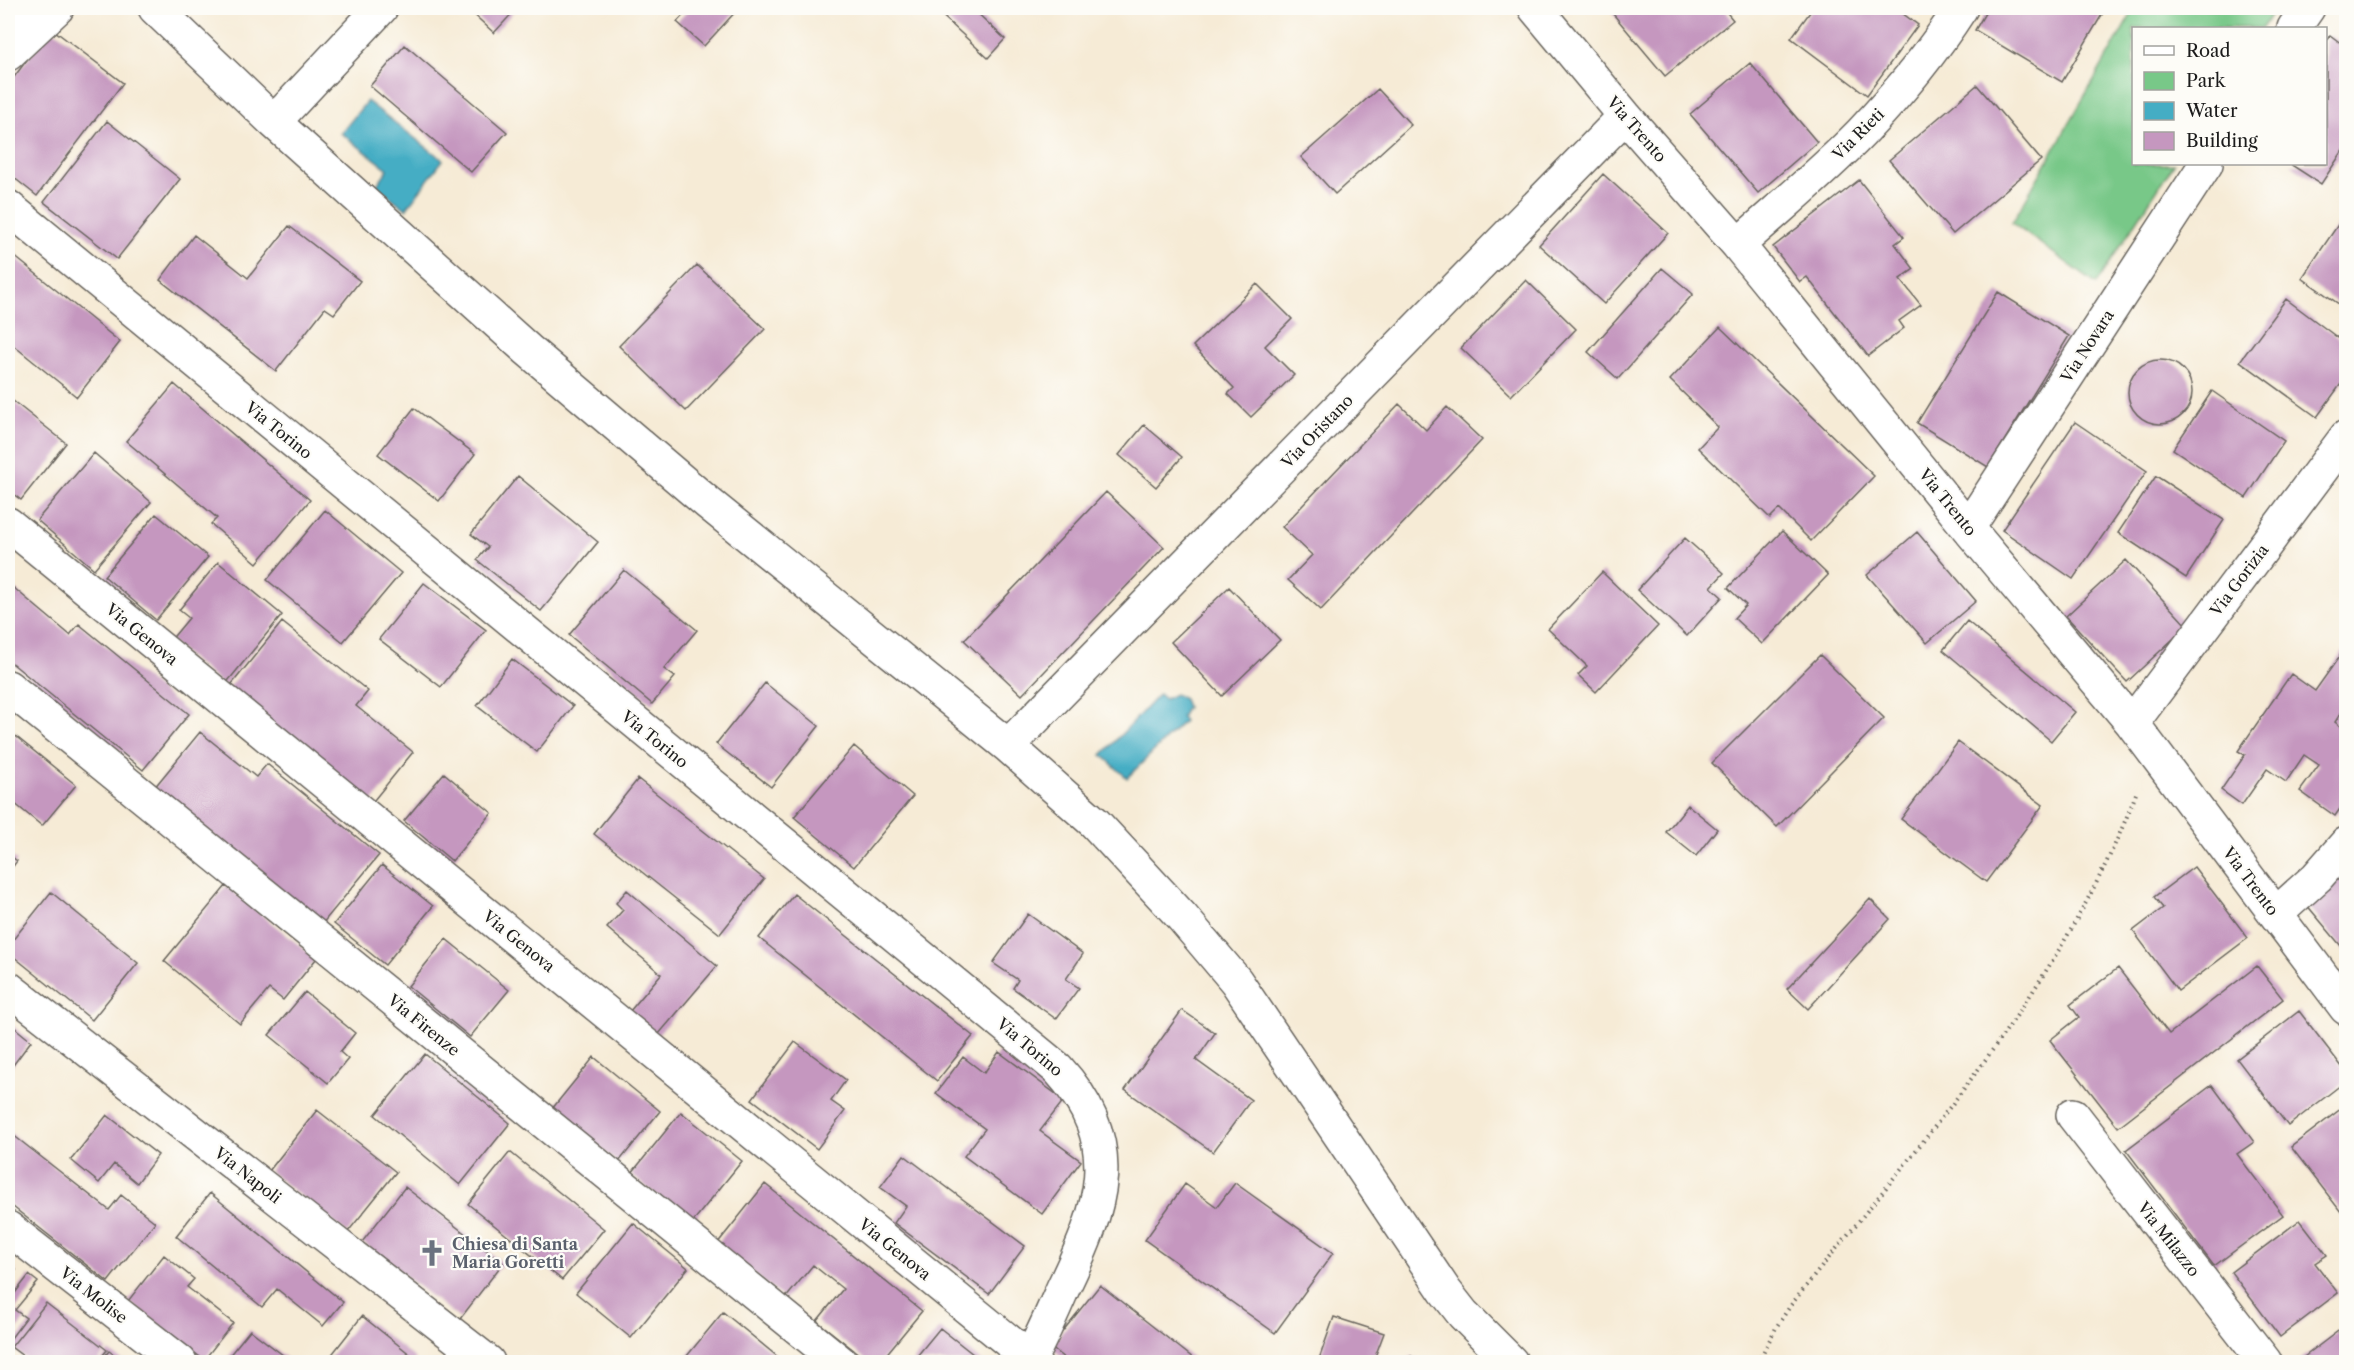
<svg xmlns="http://www.w3.org/2000/svg" width="2354" height="1370" font-family="'Libre Caslon Text',serif">
	<style>
		.green { fill: #78c888; stroke: #4a7252; stroke-width: 1.5 }
		.water { fill: #44adc4; stroke: #306470; stroke-width: 1.5 }
		.building { fill: #c597bf }
		.lines { fill: none; stroke-linecap: round; stroke-linejoin: round }
		.minor-casing { stroke: #68645d; stroke-width: 36 }
		.path { stroke: #68645d; stroke-width: 4; stroke-dasharray: 1.5 4.5; stroke-linecap: butt }
		.minor { stroke: #fff; stroke-width: 33 }
		.labels { text-anchor: middle; dominant-baseline: central; stroke-width: 4.5; stroke-linejoin: round; paint-order: stroke }
		.street-label { font-size: 16px; fill: #1c1c1c; stroke: #fdfcf7 }
		.worship-label { font-size: 16px; font-weight: bold; fill: #5b616d; stroke: #fdfcf7; text-anchor: start }
	</style>
	<rect width="100%" height="100%" fill="#fdfcf7"/>
	<filter id="ink" filterUnits="userSpaceOnUse"><feTurbulence type="fractalNoise" baseFrequency=".0167" numOctaves="2"/><feDisplacementMap in="SourceGraphic" scale="12" xChannelSelector="R" yChannelSelector="G"/><feConvolveMatrix kernelMatrix="1 2 1 2 8 2 1 2 1" color-interpolation-filters="sRGB"/></filter>
	<filter id="wash" filterUnits="userSpaceOnUse"><feTurbulence type="fractalNoise" baseFrequency=".008" numOctaves="4" result="noise"/><feDisplacementMap in="SourceGraphic" scale="24" xChannelSelector="R" yChannelSelector="G"/><feGaussianBlur stdDeviation="1.35" result="paint"/><feColorMatrix in="noise" values="0 0 0 0 0 0 0 0 0 0 0 0 0 0 0 0 0 1.4 0 .05"/><feComposite in="paint" operator="in"/></filter>
	<g filter="url(#wash)">
		<rect width="100%" height="100%" fill="#f6ebd6"/>
		<path class="green" d="M 2135,8 L 2276,8 L 2262,28 L 2134,28 L 2134,164 L 2174,164 L 2096,284 L 2012,223 Z"/>
		<path class="water" d="M 367,101 L 443,160 L 406,209 L 376,186 L 388,169 L 341,133 Z
			M 1159,694 L 1165,699 L 1175,694 L 1184,699 L 1187,707 L 1181,717 L 1184,721 L 1127,778 L 1102,755 Z"/>
		<g id="blocks">
			<path class="building" d="M 467,8 L 517,8 L 494,33 Z
				M 690,8 L 739,8 L 704,46 L 677,22 Z
				M 934,8 L 972,8 L 1005,39 L 988,58 Z
				M 1608,8 L 1723,8 L 1733,20 L 1665,76 Z
				M 1813,8 L 1895,8 L 1918,25 L 1867,95 L 1791,38 Z
				M 1988,8 L 2106,8 L 2062,82 L 1975,30 Z
				M 51,28 L 123,83 L 37,196 L 8,173 L 8,85 Z
				M 2330,35 L 2346,47 L 2346,146 L 2321,184 L 2290,164 L 2326,164 L 2326,41 Z
				M 405,45 L 507,132 L 471,172 L 370,86 Z
				M 1750,63 L 1817,142 L 1758,193 L 1690,114 Z
				M 1977,85 L 2041,160 L 1953,234 L 1889,160 Z
				M 1378,89 L 1411,125 L 1335,194 L 1301,157 Z
				M 107,121 L 180,179 L 117,259 L 44,202 Z
				M 1603,174 L 1668,233 L 1604,304 L 1539,245 Z
				M 1859,180 L 1904,237 L 1895,244 L 1914,269 L 1900,279 L 1921,305 L 1899,321 L 1904,328 L 1868,356 L 1807,277 L 1800,282 L 1773,247 Z
				M 2346,213 L 2346,309 L 2302,278 Z
				M 289,226 L 360,281 L 334,314 L 325,308 L 276,371 L 160,280 L 194,235 L 248,278 Z
				M 8,251 L 120,342 L 77,397 L 8,341 Z
				M 697,265 L 765,329 L 686,411 L 619,346 Z
				M 1662,268 L 1693,294 L 1618,379 L 1588,352 Z
				M 1526,280 L 1576,329 L 1511,396 L 1461,348 Z
				M 1257,284 L 1292,319 L 1265,346 L 1294,375 L 1251,417 L 1228,394 L 1234,388 L 1193,346 Z
				M 1998,292 L 2069,336 L 1988,467 L 1917,423 Z
				M 2286,299 L 2346,344 L 2346,377 L 2317,417 L 2240,361 Z
				M 1720,327 L 1874,476 L 1811,541 L 1779,509 L 1770,518 L 1698,448 L 1718,427 L 1670,380 Z
				M2128 392a32 32 0 1 1 64 0a32 32 0 1 1-64 0Z
				M 174,384 L 310,500 L 257,563 L 211,524 L 217,518 L 126,441 Z
				M 2212,391 L 2284,441 L 2246,498 L 2173,449 Z
				M 8,397 L 66,443 L 21,500 L 8,490 Z
				M 1399,404 L 1426,430 L 1447,407 L 1482,440 L 1321,610 L 1288,580 L 1312,555 L 1282,527 Z
				M 414,408 L 475,454 L 439,501 L 378,454 Z
				M 2075,422 L 2147,471 L 2073,579 L 2002,530 Z
				M 1144,425 L 1182,457 L 1156,487 L 1119,455 Z
				M 94,453 L 151,502 L 94,569 L 37,520 Z
				M 518,476 L 598,542 L 541,611 L 477,560 L 488,547 L 471,534 Z
				M 2156,476 L 2224,520 L 2186,578 L 2118,533 Z
				M 1106,492 L 1164,547 L 1022,695 L 964,640 Z
				M 325,510 L 401,573 L 343,642 L 267,580 Z
				M 156,514 L 208,557 L 156,620 L 104,576 Z
				M 1782,531 L 1828,575 L 1762,644 L 1734,618 L 1746,605 L 1728,588 Z
				M 1917,532 L 1976,601 L 1927,643 L 1867,575 Z
				M 1685,538 L 1724,573 L 1711,587 L 1722,597 L 1687,636 L 1637,590 Z
				M 2126,560 L 2187,626 L 2127,682 L 2066,616 Z
				M 218,562 L 282,615 L 224,686 L 170,641 L 189,618 L 179,610 Z
				M 624,570 L 697,630 L 664,669 L 675,677 L 652,704 L 569,635 Z
				M 1602,572 L 1658,626 L 1596,692 L 1578,675 L 1587,666 L 1548,629 Z
				M 8,583 L 70,635 L 79,624 L 189,714 L 143,770 L 8,660 Z
				M 424,583 L 486,630 L 441,687 L 379,639 Z
				M 1229,587 L 1280,640 L 1222,696 L 1171,642 Z
				M 1967,621 L 2075,712 L 2051,741 L 1943,650 Z
				M 282,622 L 368,691 L 356,706 L 413,752 L 370,805 L 227,690 Z
				M 2346,647 L 2346,710 L 2344,708 L 2335,722 L 2346,731 L 2346,800 L 2335,816 L 2300,791 L 2319,765 L 2304,755 L 2286,782 L 2267,769 L 2242,805 L 2221,790 L 2245,755 L 2238,751 L 2291,674 L 2315,691 Z
				M 1820,655 L 1884,718 L 1777,827 L 1712,763 Z
				M 512,659 L 573,706 L 537,752 L 477,706 Z
				M 765,683 L 819,726 L 771,787 L 716,744 Z
				M 8,730 L 76,785 L 42,826 L 8,798 Z
				M 200,732 L 256,777 L 267,764 L 379,855 L 322,924 L 154,788 Z
				M 1958,742 L 2043,805 L 1986,882 L 1901,819 Z
				M 854,746 L 913,796 L 854,867 L 794,817 Z
				M 444,773 L 492,813 L 452,861 L 404,821 Z
				M 638,779 L 764,879 L 720,934 L 594,834 Z
				M 1688,805 L 1717,829 L 1696,856 L 1666,832 Z
				M 8,854 L 17,861 L 8,873 Z
				M 382,865 L 433,906 L 385,965 L 334,924 Z
				M 2194,867 L 2248,938 L 2178,991 L 2133,931 L 2163,908 L 2154,897 Z
				M 2346,870 L 2346,952 L 2306,904 Z
				M 226,886 L 316,959 L 283,1000 L 269,989 L 240,1024 L 164,961 Z
				M 627,890 L 717,966 L 658,1035 L 630,1011 L 661,974 L 607,928 L 623,910 L 616,903 Z
				M 51,892 L 138,963 L 92,1020 L 8,952 L 8,946 Z
				M 794,894 L 973,1036 L 937,1081 L 759,938 Z
				M 1870,899 L 1890,919 L 1808,1009 L 1787,989 Z
				M 1028,914 L 1083,954 L 1066,979 L 1079,988 L 1056,1019 L 1013,988 L 1018,980 L 993,963 Z
				M 446,939 L 509,990 L 470,1037 L 408,986 Z
				M 2257,966 L 2283,999 L 2118,1127 L 2050,1040 L 2079,1017 L 2070,1005 L 2118,968 L 2169,1034 Z
				M 305,992 L 355,1033 L 340,1052 L 348,1059 L 328,1083 L 269,1035 Z
				M 1182,1010 L 1215,1033 L 1196,1060 L 1251,1100 L 1213,1152 L 1125,1090 Z
				M 2299,1011 L 2346,1072 L 2346,1081 L 2288,1126 L 2237,1059 Z
				M 8,1022 L 31,1041 L 8,1072 Z
				M 795,1042 L 846,1080 L 831,1101 L 845,1111 L 817,1149 L 752,1099 Z
				M 999,1052 L 1064,1100 L 1040,1131 L 1081,1161 L 1042,1214 L 964,1156 L 985,1129 L 936,1093 L 963,1057 L 984,1073 Z
				M 425,1054 L 510,1123 L 460,1185 L 375,1115 Z
				M 594,1057 L 660,1111 L 618,1163 L 552,1109 Z
				M 2212,1085 L 2254,1142 L 2237,1154 L 2283,1215 L 2214,1266 L 2126,1150 Z
				M 2346,1105 L 2346,1208 L 2341,1212 L 2291,1147 Z
				M 317,1110 L 396,1172 L 347,1233 L 269,1171 Z
				M 681,1112 L 742,1161 L 691,1224 L 631,1174 Z
				M 107,1115 L 158,1155 L 137,1183 L 114,1164 L 99,1183 L 71,1160 Z
				M 8,1131 L 109,1210 L 121,1195 L 155,1222 L 108,1282 L 8,1203 Z
				M 510,1152 L 604,1229 L 562,1280 L 468,1204 Z
				M 904,1155 L 1025,1246 L 989,1294 L 894,1223 L 906,1206 L 880,1187 Z
				M 1235,1183 L 1333,1253 L 1275,1333 L 1145,1240 L 1185,1184 L 1217,1207 Z
				M 765,1184 L 922,1311 L 880,1362 L 869,1362 L 817,1321 L 843,1289 L 813,1265 L 785,1299 L 717,1244 Z
				M 405,1187 L 503,1263 L 460,1319 L 362,1242 Z
				M 210,1193 L 343,1302 L 323,1326 L 277,1289 L 262,1307 L 176,1236 Z
				M 2300,1220 L 2327,1255 L 2315,1263 L 2338,1293 L 2280,1337 L 2231,1272 Z
				M 633,1223 L 688,1268 L 631,1338 L 576,1293 Z
				M 164,1255 L 194,1279 L 187,1287 L 233,1323 L 204,1360 L 128,1301 Z
				M 8,1264 L 16,1270 L 8,1281 Z
				M 29,1275 L 38,1282 L 15,1310 L 26,1318 L 8,1342 L 8,1302 Z
				M 1100,1285 L 1198,1362 L 1069,1362 L 1050,1347 Z
				M 46,1303 L 107,1350 L 97,1362 L 31,1362 L 11,1347 Z
				M 723,1312 L 784,1362 L 682,1362 Z
				M 362,1316 L 416,1359 L 413,1362 L 326,1362 Z
				M 1334,1317 L 1384,1333 L 1373,1362 L 1318,1362 Z
				M 2346,1325 L 2346,1362 L 2302,1362 L 2300,1360 Z
				M 940,1328 L 983,1362 L 912,1362 Z
				M 250,1330 L 292,1362 L 224,1362 Z
				M 109,1351 L 124,1362 L 100,1362 Z
				M 2240,1355 L 2245,1362 L 2231,1362 Z
				M 1411,1356 L 1423,1362 L 1408,1362 Z"/>
		</g>
	</g>
	<g filter="url(#ink)">
		<use href="#blocks" fill-opacity="0" stroke="#68645d" stroke-width="1.5"/>
		<g class="lines">
			<defs>
				<path id="minor" d="M 15,8 L 37,26
					M 155,8 L 274,122 L 528,350 L 708,503 L 1008,746 L 1095,823 L 1182,917 L 1236,981 L 1445,1291 L 1463,1314 L 1511,1362
					M 1535,8 L 1625,116 L 1738,245 L 1968,528 L 2132,723 L 2346,1008
					M 2294,28 L 2308,8
					M 8,54 L 57,8
					M 274,122 L 381,8
					M 8,207 L 1058,1069 C 1126,1144 1102,1207 1063,1288 C 1052,1313 1041,1339 1028,1362
					M 1738,245 C 1779,208 1822,173 1861,133 C 1898,94 1932,53 1961,8
					M 8,524 L 1034,1362
					M 1968,528 L 2206,164
					M 8,687 L 840,1362
					M 2132,723 L 2346,437
					M 1008,746 L 1625,116
					M 2276,914 L 2317,877 L 2346,844
					M 8,988 L 488,1362
					M 2073,1115 L 2265,1362
					M 8,1228 L 180,1362"/>
			</defs>
			<use href="#minor" class="minor-casing"/>
			<path class="path" d="M 1758,1362 L 1777,1326 L 1791,1305 C 1919,1144 2064,986 2137,791"/>
			<use href="#minor" class="minor"/>
		</g>
	</g>
	<defs>
		<symbol id="church-bare" viewBox="-9 -9 18 18"><path d="M-1.2-6h2.4v3.5h3.3v2.4h-3.3V6h-2.4V-.1h-3.3v-2.4h3.3Z" fill="#6b7280" stroke="#fdfcf7" stroke-width="2.5" paint-order="stroke"/></symbol>
	</defs>
	<g fill-rule="evenodd">
		<use href="#church-bare" x="413" y="1234" width="38" height="38"/>
	</g>
	<g class="labels">
		<g class="street-label">
			<text transform="translate(1637 129) rotate(49)">Via Trento</text>
			<text transform="translate(1858 134) rotate(-45)">Via Rieti</text>
			<text transform="translate(2087 346) rotate(-57)">Via Novara</text>
			<text transform="translate(279 430) rotate(39)">Via Torino</text>
			<text transform="translate(1317 431) rotate(-46)">Via Oristano</text>
			<text transform="translate(1948 502) rotate(51)">Via Trento</text>
			<text transform="translate(2239 580) rotate(-53)">Via Gorizia</text>
			<text transform="translate(142 634) rotate(39)">Via Genova</text>
			<text transform="translate(655 739) rotate(39)">Via Torino</text>
			<text transform="translate(2251 881) rotate(53)">Via Trento</text>
			<text transform="translate(519 941) rotate(39)">Via Genova</text>
			<text transform="translate(424 1025) rotate(39)">Via Firenze</text>
			<text transform="translate(1030 1047) rotate(40)">Via Torino</text>
			<text transform="translate(248 1175) rotate(38)">Via Napoli</text>
			<text transform="translate(2169 1239) rotate(52)">Via Milazzo</text>
			<text transform="translate(895 1249) rotate(39)">Via Genova</text>
			<text transform="translate(94 1295) rotate(38)">Via Molise</text>
		</g>
		<g class="worship-label">
			<text x="452" y="1244">Chiesa di Santa<tspan x="452" dy="18">Maria Goretti</tspan></text>
		</g>
	</g>
	<rect width="2354" height="1370" fill="none" stroke="#fdfcf7" stroke-width="30"/>
	<rect x="2132" y="27" width="195" height="138" fill="#fdfcf7" stroke="#a3a29f" stroke-width="1.5"/>
	<rect x="2144" y="46" width="30" height="9" fill="#ffffff" stroke="#a3a29f" stroke-width="1.5"/>
	<text x="2186" y="57" font-size="18" fill="#1c1c1c">Road</text>
	<rect x="2144" y="72" width="30" height="18" fill="#78c888" stroke="#a3a29f" stroke-width="1.5"/>
	<text x="2186" y="87" font-size="18" fill="#1c1c1c">Park</text>
	<rect x="2144" y="102" width="30" height="18" fill="#44adc4" stroke="#a3a29f" stroke-width="1.5"/>
	<text x="2186" y="117" font-size="18" fill="#1c1c1c">Water</text>
	<rect x="2144" y="132" width="30" height="18" fill="#c597bf" stroke="#a3a29f" stroke-width="1.5"/>
	<text x="2186" y="147" font-size="18" fill="#1c1c1c">Building</text>
</svg>
